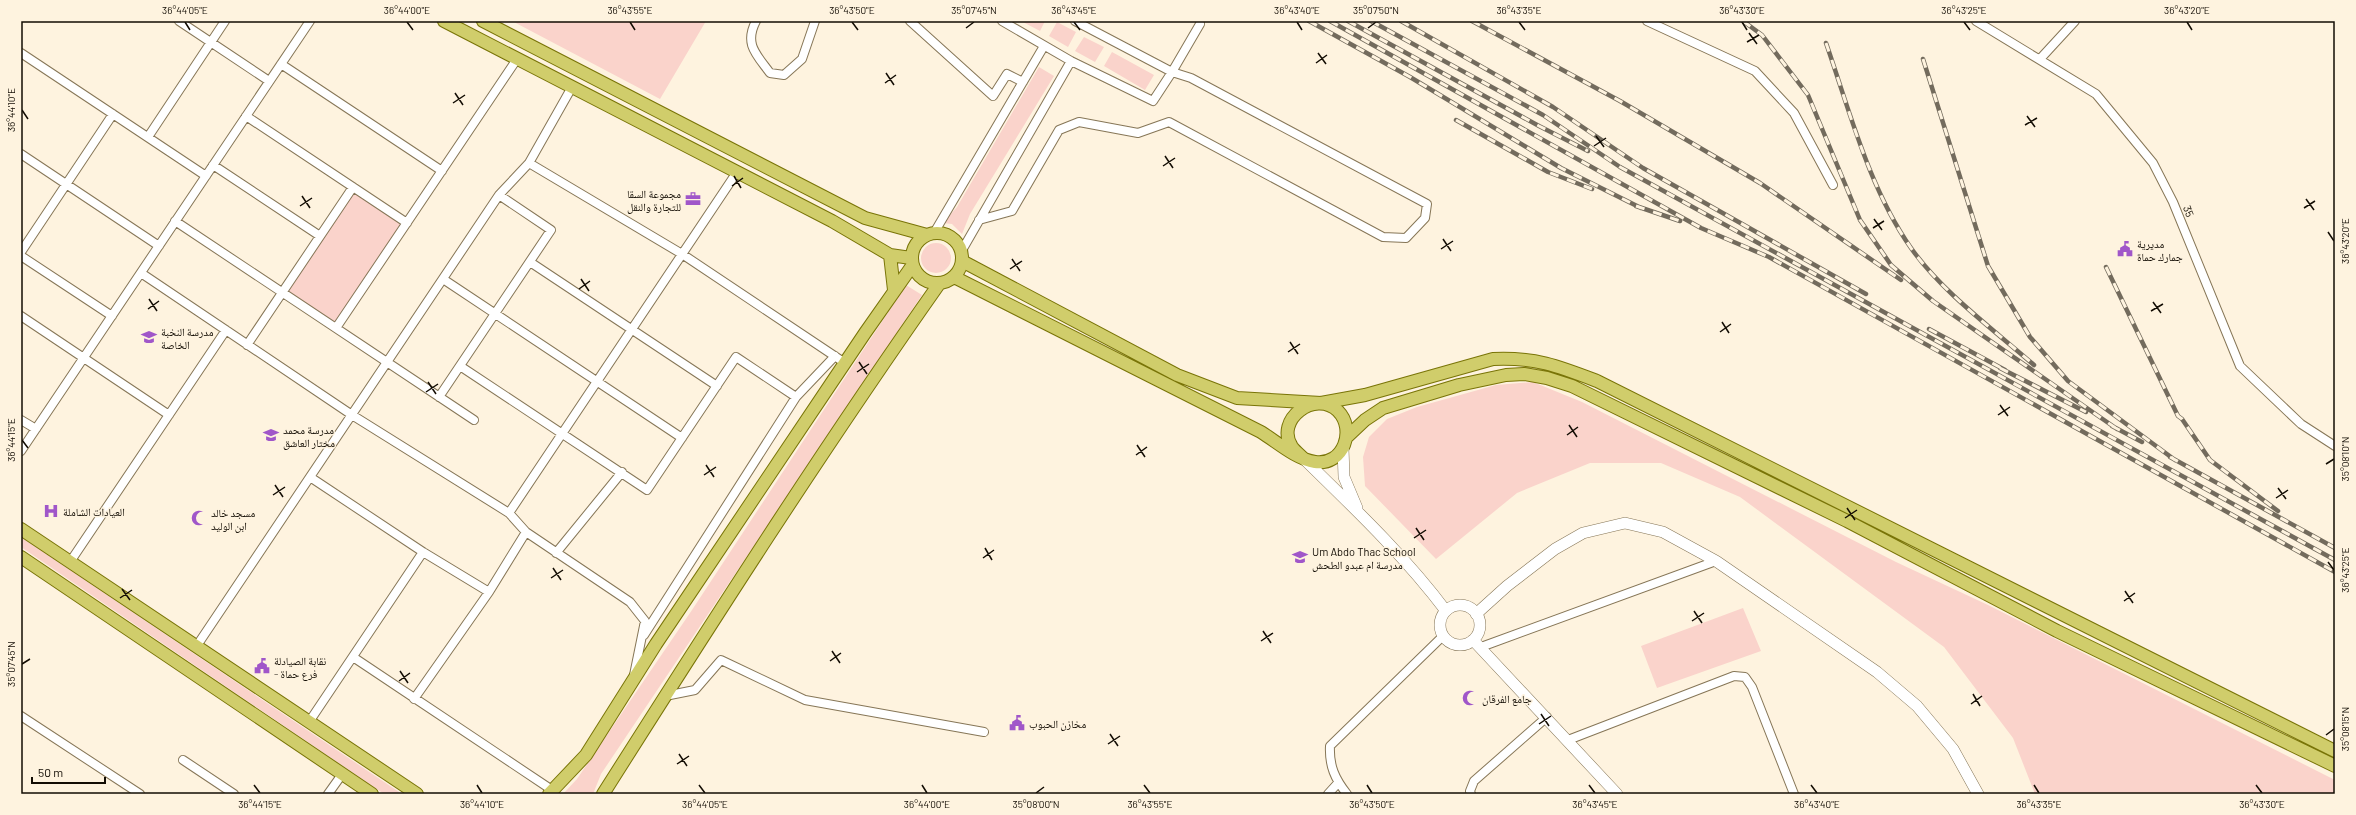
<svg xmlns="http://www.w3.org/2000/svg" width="2356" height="815" font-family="Barlow,'Noto Naskh Arabic',sans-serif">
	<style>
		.green { fill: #fad3cb }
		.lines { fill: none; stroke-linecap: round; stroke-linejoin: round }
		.street-casing { stroke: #867657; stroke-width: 10 }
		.secondary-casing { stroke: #867657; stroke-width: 12 }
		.primary-casing { stroke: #797407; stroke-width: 14 }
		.street { stroke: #fff; stroke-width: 8 }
		.secondary { stroke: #fff; stroke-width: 11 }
		.primary { stroke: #d0cd6b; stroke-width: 12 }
		.rail-casing { stroke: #736b5d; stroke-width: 4.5 }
		.rail { stroke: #fef3df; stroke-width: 3; stroke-dasharray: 9; stroke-linecap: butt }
		.ticks { fill: none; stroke: #120c03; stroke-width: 1.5 }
		.labels { text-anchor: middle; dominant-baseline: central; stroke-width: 3; stroke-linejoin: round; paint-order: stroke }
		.poi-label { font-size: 11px; fill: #120c03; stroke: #fef3df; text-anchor: start }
		.street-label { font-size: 11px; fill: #120c03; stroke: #fef3df }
		.neatline { fill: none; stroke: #120c03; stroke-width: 1.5 }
		.ticks-label { font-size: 10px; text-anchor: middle; fill: #120c03 }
	</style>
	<rect width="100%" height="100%" fill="#fef3df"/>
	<path class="green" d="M 512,21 L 706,21 L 660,99 Z
		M 1021,21 L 1045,21 L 1040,31 Z
		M 1057,22 L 1076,32 L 1068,47 L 1049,36 Z
		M 1084,37 L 1104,47 L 1095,62 L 1075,51 Z
		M 1112,52 L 1154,75 L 1145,90 L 1104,66 Z
		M 1039,67 L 1054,76 L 970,214 L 962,234 L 952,224 L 943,223 L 957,207 Z
		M 353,187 L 407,223 L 336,328 L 282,292 Z
		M921 258a15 15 0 1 1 30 0a15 15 0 1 1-30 0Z
		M 906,285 L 922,295 L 601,774 L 593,794 L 563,794 L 577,779 L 692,610 Z
		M 1533,382 L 1582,402 L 1896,562 L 1988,605 L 2335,780 L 2335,794 L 2035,794 L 2013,738 L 1944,647 L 1740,497 L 1661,463 L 1590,463 L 1517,493 L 1436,559 L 1365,486 L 1363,457 L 1369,437 L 1387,419 L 1417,407 L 1496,385 Z
		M 21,537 L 402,794 L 384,794 L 21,547 Z
		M 1743,608 L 1761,651 L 1657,688 L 1641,646 Z"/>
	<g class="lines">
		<defs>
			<path id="street" d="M 179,21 L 269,81
				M 756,21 C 744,44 756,54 770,73 L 784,75 L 802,59 L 815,21
				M 910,21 L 993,96 L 1007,74 L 1023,82
				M 1002,21 L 1071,61 L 1153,101 L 1172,72 L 1075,21
				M 1647,21 L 1755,71 L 1794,113 L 1833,185
				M 1976,21 L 2096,94 L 2153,163 L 2173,202 L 2240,366 L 2301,424 L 2335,446
				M 21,53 L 206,176
				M 2040,59 L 2075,21
				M 281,64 L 442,171
				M 246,116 L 407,223
				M 148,137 L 225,21
				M 21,154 L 159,246
				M 529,163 L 682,254 L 845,363
				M 213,165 L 320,236
				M 979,220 L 1012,211 L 1059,130 L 1079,122 L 1138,133 L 1169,122 L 1383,237 L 1406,238 L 1425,218 L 1427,204 L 1191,78 L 1172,72 L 1200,24
				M 175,221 L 474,420
				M 934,233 L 1044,46
				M 21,252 L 113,114
				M 961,252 L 1071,61
				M 21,256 L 112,316
				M 530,262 L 717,386
				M 141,273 L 352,415 L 509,513 L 526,532 L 630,602 L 645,621 L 634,675
				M 443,279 L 682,438
				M 21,316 L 169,415
				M 336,328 L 517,59
				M 247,345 L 353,187
				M 460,366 L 647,490 L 736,357 L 796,397
				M 439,397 L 551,230 L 499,195
				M 21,420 L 36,429
				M 21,451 L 310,21
				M 310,477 L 423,552 L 489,592
				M 509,513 L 737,172
				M 556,553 L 622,472
				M 70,562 L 226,330
				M 644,635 L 796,397 L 835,356
				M 196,647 L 499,195 L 529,163 L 572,87
				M 1481,647 L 1716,561
				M 353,657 L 552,790
				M 665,696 L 695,690 L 721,660 L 805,700 L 984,732
				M 414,699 L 489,592 L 526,532
				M 21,716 L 140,794
				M 309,722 L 423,552
				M 1568,740 L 1734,676 L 1745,677 L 1752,687 L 1794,794
				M 183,760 L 234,794
				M 328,794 L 343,773
				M 1328,794 L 1338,783
				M 1347,794 C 1335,779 1329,766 1330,746 L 1443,636
				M 1471,794 L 1470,791 L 1474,781 L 1547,717"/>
			<path id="secondary" d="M 1343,448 L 1344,477 L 1357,508
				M 1303,458 C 1353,507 1404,555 1446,611
				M1440 625a20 20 0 1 1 40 0a20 20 0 1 1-40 0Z
				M 1476,614 L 1507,586 L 1555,549 L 1583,533 L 1625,523 L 1663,532 L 1716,561 L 1877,672 L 1917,706 L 1953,749 L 1978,794
				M 1473,640 L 1617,794"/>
			<path id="primary" d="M 444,21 L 832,221 L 890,255 L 911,258
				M 483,21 L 865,218 L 927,235
				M912 258a25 25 0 1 1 50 0a25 25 0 1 1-50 0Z
				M 890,255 L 894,290
				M 962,261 L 1177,375 L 1237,398 L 1321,403 L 1365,395 L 1493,359 C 1535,357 1558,366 1597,381 L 2335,751
				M 954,277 L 1261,432 C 1277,442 1296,459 1315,462 C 1344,466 1356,429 1338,411 C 1315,389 1274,420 1292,447 C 1295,451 1300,455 1303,458
				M 1347,437 L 1365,420 L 1383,408 L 1459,385 L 1506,375 L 1524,374 L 1547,378 L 1572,386 L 1847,521 L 2057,631 L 2335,766
				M 21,529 L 417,794
				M 21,557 L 372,794
				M 549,794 L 586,755 L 656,644 L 865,333 L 912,266
				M 603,794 C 712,622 822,450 939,284"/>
		</defs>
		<use href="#street" class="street-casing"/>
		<use href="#secondary" class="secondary-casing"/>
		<use href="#primary" class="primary-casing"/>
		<use href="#street" class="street"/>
		<use href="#secondary" class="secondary"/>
		<use href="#primary" class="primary"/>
		<defs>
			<path id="rail" d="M 1309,21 L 1410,77 L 1561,168 L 1641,208
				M 1330,21 L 1701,228 L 1769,257 L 2335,572
				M 1348,21 L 1539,126 L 1588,151
				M 1371,21 L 1543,115 L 1620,167 L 2335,560
				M 1401,21 L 1553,107 L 1643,168 L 1866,294
				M 1472,21 L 1620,101 L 1760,183 L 1901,280
				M 1743,21 L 1762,35 L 1808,95 L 1860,220 L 1891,265 L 1933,301 L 2117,429
				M 1826,43 C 1850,112 1869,188 1911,248 C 1941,291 1994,330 2034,365
				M 1923,59 L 1988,266 L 2030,337 L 2068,381 L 2175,460
				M 1456,120 L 1548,172 L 1592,189
				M 1636,206 L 1680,221
				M 2106,267 L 2178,416 L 2182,419 L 2210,460 L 2278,511
				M 1929,329 L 2005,370
				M 2000,368 L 2086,412
				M 2112,426 L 2142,442
				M 2170,457 L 2335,548"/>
		</defs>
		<use href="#rail" class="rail-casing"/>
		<use href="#rail" class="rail"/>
	</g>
	<path class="ticks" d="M 185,22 L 190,30M 407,22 L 413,30M 630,22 L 635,30M 852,22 L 858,30M 1074,22 L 1080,30M 1297,22 L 1302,30M 1519,22 L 1525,30M 1742,22 L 1747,30M 1964,22 L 1970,30M 2187,22 L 2192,30M 966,28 L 974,22M 1368,28 L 1376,22M 1749,33 L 1757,44M 1747,42 L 1759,35M 1318,53 L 1326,64M 1316,63 L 1327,55M 886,73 L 894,85M 885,83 L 896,75M 455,93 L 463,105M 453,103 L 465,95M 22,110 L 28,119M 2027,116 L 2035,127M 2025,125 L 2037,118M 1596,136 L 1604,147M 1594,146 L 1606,138M 1165,156 L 1173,168M 1163,166 L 1175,158M 734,176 L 741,188M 732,186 L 743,178M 302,196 L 310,208M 2306,199 L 2314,210M 300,206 L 312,198M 2304,208 L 2315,201M 1874,219 L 1882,230M 1873,228 L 1884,221M 2328,232 L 2334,241M 1443,239 L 1451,251M 1441,249 L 1453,241M 1012,259 L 1020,271M 1010,269 L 1022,261M 581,279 L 589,291M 579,289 L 590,281M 149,299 L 157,311M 2153,302 L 2161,313M 148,309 L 159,301M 2151,311 L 2163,304M 1722,322 L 1729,333M 1720,332 L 1731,324M 1290,342 L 1298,354M 1288,352 L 1300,344M 859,362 L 867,374M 857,372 L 869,364M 428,382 L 436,394M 426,392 L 438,384M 2000,405 L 2008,416M 1998,415 L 2010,407M 1569,425 L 1577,437M 1567,435 L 1578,427M 22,440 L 28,448M 1137,445 L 1145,457M 1136,455 L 1147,447M 2326,464 L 2334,459M 706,465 L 714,477M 704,475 L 716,467M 275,485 L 283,497M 2278,488 L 2286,499M 273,495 L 285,487M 2276,498 L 2288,490M 1847,508 L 1855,520M 1845,518 L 1857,510M 1416,528 L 1424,540M 1414,538 L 1426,530M 985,548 L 992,560M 983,558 L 994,550M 2328,562 L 2334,570M 553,568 L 561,580M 551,578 L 563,570M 122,589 L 130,600M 2125,591 L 2133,603M 120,598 L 132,590M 2124,601 L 2135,593M 1694,611 L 1702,623M 1692,621 L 1704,613M 1263,631 L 1271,643M 1261,641 L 1273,633M 832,651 L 840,663M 830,661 L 841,653M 22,664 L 30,659M 400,671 L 408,683M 399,681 L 410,673M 1973,694 L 1980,706M 1971,704 L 1982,696M 1541,714 L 1549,726M 1539,724 L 1551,716M 1110,734 L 1118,746M 2326,735 L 2334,729M 1108,744 L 1120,736M 679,754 L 687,766M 677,764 L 689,756M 254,785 L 260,793M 477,785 L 482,793M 699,785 L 705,793M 922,785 L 927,793M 1144,785 L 1150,793M 1367,785 L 1372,793M 1589,785 L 1595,793M 1811,785 L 1817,793M 2034,785 L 2039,793M 2256,785 L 2262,793M 1036,793 L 1044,787"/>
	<defs>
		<symbol id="office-bare" viewBox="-9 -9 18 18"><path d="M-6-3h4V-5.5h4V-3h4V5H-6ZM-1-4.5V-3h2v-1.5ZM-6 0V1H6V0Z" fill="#a056c9" stroke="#fef3df" stroke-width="2.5" paint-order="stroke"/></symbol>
		<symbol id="civic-bare" viewBox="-9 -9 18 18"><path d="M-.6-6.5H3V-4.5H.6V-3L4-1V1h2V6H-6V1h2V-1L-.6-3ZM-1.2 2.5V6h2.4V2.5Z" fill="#a056c9" stroke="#fef3df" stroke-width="2.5" paint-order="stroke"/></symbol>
		<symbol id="school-bare" viewBox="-9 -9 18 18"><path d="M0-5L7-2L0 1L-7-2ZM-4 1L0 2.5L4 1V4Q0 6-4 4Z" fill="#a056c9" stroke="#fef3df" stroke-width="2.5" paint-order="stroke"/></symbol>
		<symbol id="hospital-bare" viewBox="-9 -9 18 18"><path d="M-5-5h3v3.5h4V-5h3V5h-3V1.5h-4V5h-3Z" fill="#a056c9" stroke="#fef3df" stroke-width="2.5" paint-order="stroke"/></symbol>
		<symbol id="mosque-bare" viewBox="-9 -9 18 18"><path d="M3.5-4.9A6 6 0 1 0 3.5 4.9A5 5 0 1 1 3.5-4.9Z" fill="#a056c9" stroke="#fef3df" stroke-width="2.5" paint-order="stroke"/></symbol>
	</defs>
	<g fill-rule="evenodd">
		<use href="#office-bare" x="682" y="188" width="22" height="22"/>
		<use href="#civic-bare" x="2114" y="238" width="22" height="22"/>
		<use href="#school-bare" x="138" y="326" width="22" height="22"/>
		<use href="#school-bare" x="260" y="424" width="22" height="22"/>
		<use href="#hospital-bare" x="40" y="500" width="22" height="22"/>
		<use href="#mosque-bare" x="188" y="507" width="22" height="22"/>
		<use href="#school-bare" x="1289" y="546" width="22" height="22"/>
		<use href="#civic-bare" x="251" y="655" width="22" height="22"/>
		<use href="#mosque-bare" x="1459" y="687" width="22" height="22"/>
		<use href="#civic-bare" x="1006" y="712" width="22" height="22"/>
	</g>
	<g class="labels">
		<g class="poi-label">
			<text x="681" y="193" text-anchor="end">مجموعة السقا<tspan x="681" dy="13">للتجارة والنقل</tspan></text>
			<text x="2137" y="243">مديرية<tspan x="2137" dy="13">جمارك حماة</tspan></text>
			<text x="161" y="331">مدرسة النخبة<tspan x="161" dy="13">الخاصة</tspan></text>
			<text x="283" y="429">مدرسة محمد<tspan x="283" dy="13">مختار العاشق</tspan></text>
			<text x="63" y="511">العيادات الشاملة</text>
			<text x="211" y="512">مسجد خالد<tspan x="211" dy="13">ابن الوليد</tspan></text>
			<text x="1312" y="551">Um Abdo Thac School<tspan x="1312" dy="13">مدرسة ام عبدو الطحش</tspan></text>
			<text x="274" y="660">نقابة الصيادلة<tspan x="274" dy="13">- فرع حماة</tspan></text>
			<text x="1482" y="698">جامع الفرقان</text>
			<text x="1029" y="723">مخازن الحبوب</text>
		</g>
		<g class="street-label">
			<text transform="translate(2189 211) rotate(68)">35</text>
		</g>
	</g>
	<rect width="2356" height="815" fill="none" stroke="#fef3df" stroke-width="44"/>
	<path d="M32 777v6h73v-6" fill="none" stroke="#120c03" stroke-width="2"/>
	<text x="38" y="777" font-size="12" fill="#120c03" stroke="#fef3df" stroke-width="3" paint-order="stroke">50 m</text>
	<rect x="22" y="22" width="2312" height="771" class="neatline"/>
	<g class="ticks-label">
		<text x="185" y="14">36°44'05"E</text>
		<text x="407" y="14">36°44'00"E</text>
		<text x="630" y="14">36°43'55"E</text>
		<text x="852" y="14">36°43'50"E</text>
		<text x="974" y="14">35°07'45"N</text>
		<text x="1074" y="14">36°43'45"E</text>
		<text x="1297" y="14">36°43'40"E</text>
		<text x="1376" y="14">35°07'50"N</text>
		<text x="1519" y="14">36°43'35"E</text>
		<text x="1742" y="14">36°43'30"E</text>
		<text x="1964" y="14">36°43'25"E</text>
		<text x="2187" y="14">36°43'20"E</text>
		<text transform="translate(11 110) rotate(-90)" y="4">36°44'10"E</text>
		<text transform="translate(2345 241) rotate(-90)" y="4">36°43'20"E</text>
		<text transform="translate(11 440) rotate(-90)" y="4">36°44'15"E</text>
		<text transform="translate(2345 459) rotate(-90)" y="4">35°08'10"N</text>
		<text transform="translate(2345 570) rotate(-90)" y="4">36°43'25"E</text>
		<text transform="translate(11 664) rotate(-90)" y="4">35°07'45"N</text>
		<text transform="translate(2345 729) rotate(-90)" y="4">35°08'15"N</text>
		<text x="260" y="808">36°44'15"E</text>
		<text x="482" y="808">36°44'10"E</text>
		<text x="705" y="808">36°44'05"E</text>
		<text x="927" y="808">36°44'00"E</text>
		<text x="1036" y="808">35°08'00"N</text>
		<text x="1150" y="808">36°43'55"E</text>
		<text x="1372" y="808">36°43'50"E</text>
		<text x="1595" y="808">36°43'45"E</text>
		<text x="1817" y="808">36°43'40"E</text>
		<text x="2039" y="808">36°43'35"E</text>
		<text x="2262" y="808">36°43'30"E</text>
	</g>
</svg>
